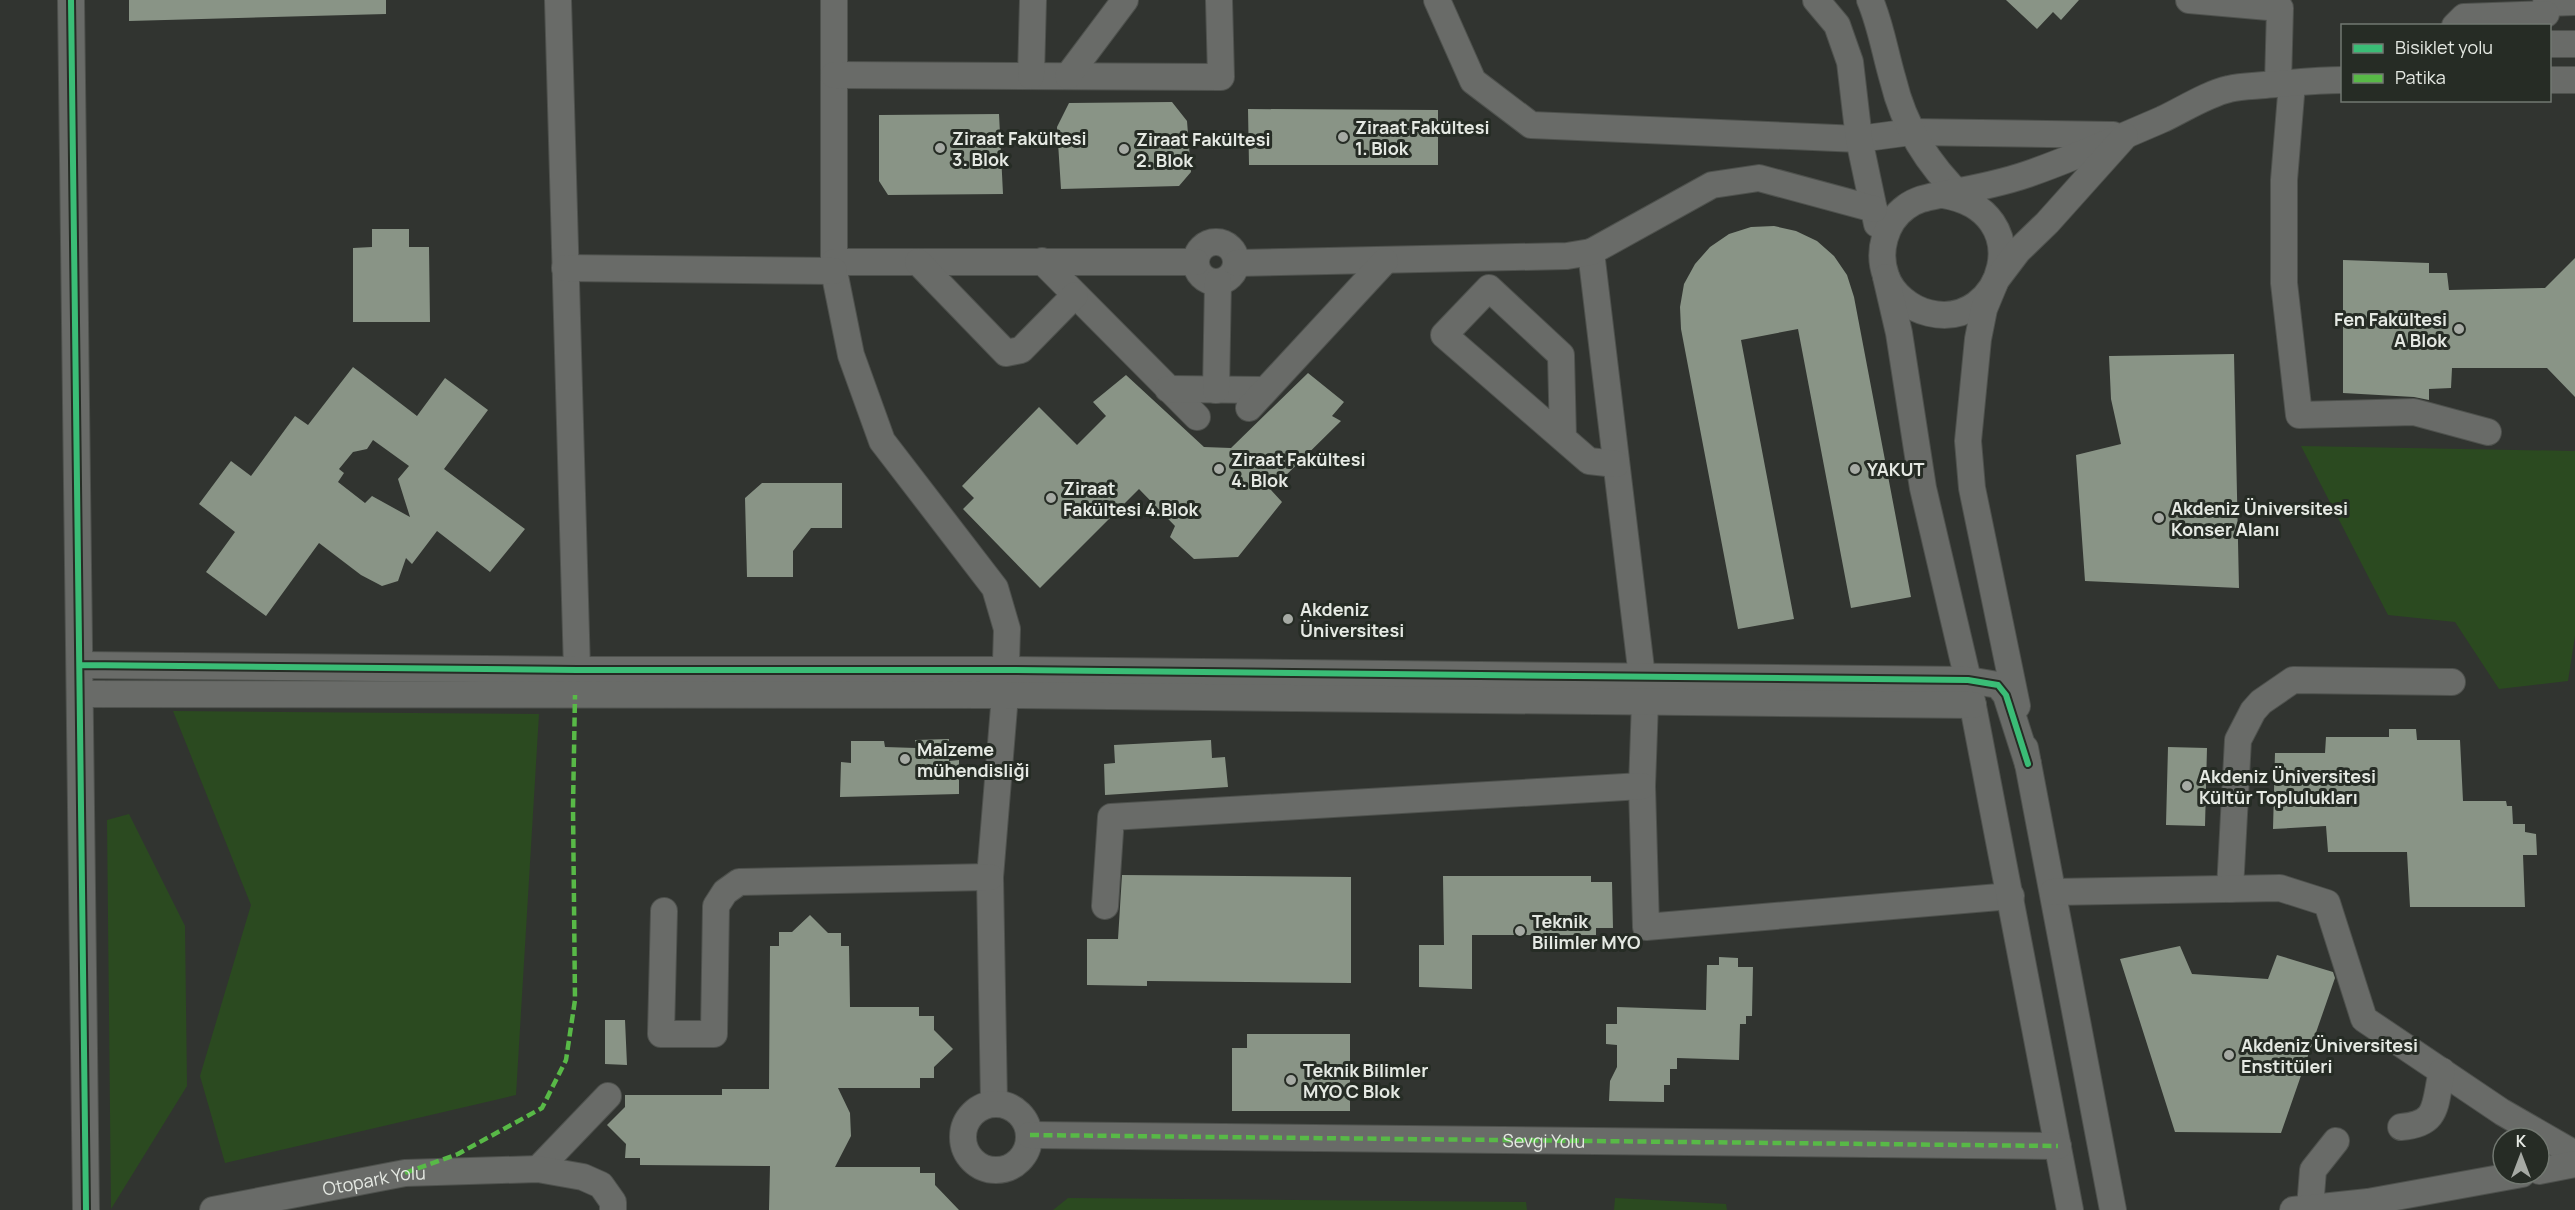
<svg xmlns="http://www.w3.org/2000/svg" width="2575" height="1210" font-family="Manrope,sans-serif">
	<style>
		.green { fill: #2b4a20 }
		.building { fill: #899486; fill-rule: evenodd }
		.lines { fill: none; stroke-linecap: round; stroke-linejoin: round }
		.minor-casing { stroke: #4e514d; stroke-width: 28 }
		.minor { stroke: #696b68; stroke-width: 26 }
		.quiet { stroke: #58b947; stroke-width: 4.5; stroke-dasharray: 9 4.5; stroke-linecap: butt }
		.cycleway-casing { stroke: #262c25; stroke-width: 10 }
		.cycleway { stroke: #3abd76; stroke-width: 6 }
		.poi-dot { fill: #a6aaa4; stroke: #262c25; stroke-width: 2 }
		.labels { text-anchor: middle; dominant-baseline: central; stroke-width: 6; stroke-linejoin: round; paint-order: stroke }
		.poi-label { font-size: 18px; font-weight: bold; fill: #e5e9e3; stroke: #262c25; text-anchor: start }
		.street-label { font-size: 18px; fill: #e5e9e3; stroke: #262c25 }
	</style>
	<rect width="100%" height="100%" fill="#313430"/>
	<path class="green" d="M 2301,446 L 2575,451 L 2575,636 L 2568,681 L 2499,689 L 2455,622 L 2388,615 Z
		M 173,711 L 539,714 L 516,1095 L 225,1163 L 200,1076 L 251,905 Z
		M 129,814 L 185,926 L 187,1086 L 111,1209 L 107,820 Z
		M 1068,1198 L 1526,1202 L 1527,1210 L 1053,1210 Z
		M 1615,1198 L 1726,1204 L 1727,1210 L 1614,1210 Z"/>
	<path class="building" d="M 129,0 L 386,0 L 386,14 L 129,21 Z
		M 2006,0 L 2079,0 L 2061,20 L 2053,12 L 2037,29 Z
		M 1172,102 L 1187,121 L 1191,172 L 1179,186 L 1061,189 L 1057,127 L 1069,103 Z
		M 1248,109 L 1438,110 L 1438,165 L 1249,165 Z
		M 999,114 L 1003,194 L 888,195 L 879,181 L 879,115 Z
		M 1774,226 L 1796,231 L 1817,241 L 1834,256 L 1847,275 L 1854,297 L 1911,597 L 1851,608 L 1798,329 L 1741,340 L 1794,619 L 1738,629 L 1681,329 L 1680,307 L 1684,284 L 1695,264 L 1710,247 L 1729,234 L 1751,227 Z
		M 372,229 L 409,229 L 409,247 L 429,247 L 430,322 L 353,322 L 353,248 L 372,247 Z
		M 2575,258 L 2575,397 L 2547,368 L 2452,368 L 2451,388 L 2429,389 L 2429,400 L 2414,397 L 2343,393 L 2343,260 L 2429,263 L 2429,273 L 2447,273 L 2449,290 L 2545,288 Z
		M 2234,354 L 2239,588 L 2085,581 L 2076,455 L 2121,444 L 2111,399 L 2109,356 Z
		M 353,367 L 417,416 L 445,378 L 488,410 L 444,469 L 525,529 L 490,572 L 437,531 L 412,564 L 406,558 L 398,581 L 382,586 L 361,575 L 319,543 L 266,616 L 206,572 L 235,532 L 199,504 L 231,461 L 251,476 L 295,416 L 308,425 ZM 373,440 L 409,466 L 398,479 L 410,517 L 372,496 L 365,503 L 338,482 L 344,473 L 339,469 L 353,452 L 367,449 Z
		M 1308,373 L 1344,402 L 1332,416 L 1341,421 L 1271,490 L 1282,502 L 1238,557 L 1194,559 L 1170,537 L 1175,526 L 1139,489 L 1040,588 L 963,509 L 974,498 L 962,486 L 1039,407 L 1077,445 L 1106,416 L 1093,402 L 1126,375 L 1204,447 L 1231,448 Z
		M 762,483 L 842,483 L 842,528 L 811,528 L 793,551 L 793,577 L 747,577 L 745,498 Z
		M 2389,729 L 2416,729 L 2417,740 L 2460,740 L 2463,801 L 2506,801 L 2507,806 L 2512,806 L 2513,824 L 2525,824 L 2525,832 L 2536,834 L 2537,855 L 2523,855 L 2525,907 L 2410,907 L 2407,852 L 2328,852 L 2326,826 L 2273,829 L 2275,753 L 2325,753 L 2326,737 L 2389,737 Z
		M 949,739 L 949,761 L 959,760 L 959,794 L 840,797 L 841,762 L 851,763 L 851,741 L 884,741 L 885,747 L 916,748 L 915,740 Z
		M 1211,740 L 1212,758 L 1225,757 L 1228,787 L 1105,795 L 1104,764 L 1115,763 L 1114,745 Z
		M 2168,747 L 2207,748 L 2205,826 L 2166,825 Z
		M 1122,875 L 1351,877 L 1351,983 L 1147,981 L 1147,986 L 1087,985 L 1087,939 L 1118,939 Z
		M 1443,876 L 1591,876 L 1591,882 L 1612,882 L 1613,928 L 1596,928 L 1596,935 L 1472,935 L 1472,989 L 1419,987 L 1419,945 L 1444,945 Z
		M 810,915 L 828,933 L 841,933 L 841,946 L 849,946 L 850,1007 L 919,1007 L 919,1016 L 934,1016 L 934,1030 L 953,1049 L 934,1067 L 934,1078 L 920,1078 L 920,1088 L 838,1088 L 850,1113 L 851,1136 L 835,1167 L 920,1167 L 920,1173 L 935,1173 L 935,1185 L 959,1210 L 769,1210 L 770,1166 L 640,1165 L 640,1158 L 625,1158 L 626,1144 L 607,1125 L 625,1107 L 625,1095 L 722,1095 L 722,1089 L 769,1089 L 770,946 L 779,946 L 779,932 L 792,932 Z
		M 2180,946 L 2192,974 L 2268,979 L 2277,955 L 2333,972 L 2335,978 L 2281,1133 L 2175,1132 L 2120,959 Z
		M 1719,957 L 1738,958 L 1738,967 L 1753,967 L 1752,1016 L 1746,1016 L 1746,1024 L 1740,1024 L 1739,1060 L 1677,1058 L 1677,1069 L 1670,1069 L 1670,1085 L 1664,1085 L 1664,1102 L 1609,1101 L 1610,1081 L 1617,1067 L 1617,1045 L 1606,1044 L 1606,1024 L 1617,1024 L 1617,1007 L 1706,1010 L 1707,965 L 1719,965 Z
		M 605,1020 L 625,1020 L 627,1065 L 605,1064 Z
		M 1247,1034 L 1350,1034 L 1350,1111 L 1232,1111 L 1232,1048 L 1247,1048 Z"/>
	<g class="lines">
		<defs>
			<g id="minor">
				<path d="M 71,0 L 86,1210"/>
				<path d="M 558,0 L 577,670"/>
				<path d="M 834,0 L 834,271 L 851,355 L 882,441 L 995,588 L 1007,629 L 1005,695 L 990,877 L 994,1103"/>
				<path d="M 1437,0 L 1473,81 L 1531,125 L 1859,139 L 1911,132 L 2113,135"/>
				<path d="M 1816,0 L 1837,25 L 1850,62 L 1859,139 L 1877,224"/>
				<path d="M 1870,0 C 1881,26 1885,53 1893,80 C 1904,126 1929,166 1963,198"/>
				<path d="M 2189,0 L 2280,8 L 2278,84"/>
				<path d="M 2546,3 L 2575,2"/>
				<path d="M 2455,26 L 2464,17 L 2546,14"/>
				<path d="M 2550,44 L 2575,44"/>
				<path d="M 834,75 L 1221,77 L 1219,0"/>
				<path d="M 1031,76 L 1033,0"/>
				<path d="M 1068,76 L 1125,0"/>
				<path d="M 2550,80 L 2575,80"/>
				<path d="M 2292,83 L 2284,180 L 2284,283 L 2299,415 L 2414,412 L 2488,432"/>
				<path d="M 1943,195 C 2040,211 2003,331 1929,313 C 1911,309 1892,294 1886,276 C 1877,252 1885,222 1906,207 C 1918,198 1930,197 1944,194 C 1972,189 2002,183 2028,174 C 2074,158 2119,138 2163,119 C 2184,109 2207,94 2229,89 C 2240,86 2254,86 2265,85 C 2291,83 2317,80 2342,80"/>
				<circle cx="1216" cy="262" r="20"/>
				<path d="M 1591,252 L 1645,702 L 1642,786 L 1646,927 L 2011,896"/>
				<path d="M 1042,261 L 1197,417"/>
				<path d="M 834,262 L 1196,262"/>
				<path d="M 918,262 L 1006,353 L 1021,350 L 1075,295"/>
				<path d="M 1237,263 L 1567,256 L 1591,252 L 1712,185 L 1759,178 L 1874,209"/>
				<path d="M 565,268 L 834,271"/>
				<path d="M 1886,277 L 1899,333 L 1923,488 L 1968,680 L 2070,1210"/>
				<path d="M 1168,389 L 1265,390"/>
				<path d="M 1216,390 L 1218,282"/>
				<path d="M 1249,408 L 1385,261"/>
				<path d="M 1563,438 L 1561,355 L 1489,288 L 1444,335 L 1589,461 L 1616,464"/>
				<path d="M 80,665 L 577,670 L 1007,670 L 1968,680 L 1998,685 L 2006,695 L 2028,764"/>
				<path d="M 80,694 L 1005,695 L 1973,705"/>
				<path d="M 2017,706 L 1972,488 L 1968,441 L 1978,339 L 1984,309 L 1996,280 L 2018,251 L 2047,223 L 2125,136"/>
				<path d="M 2025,748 L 2113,1210"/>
				<path d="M 2230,889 L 2238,740 L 2253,711 L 2261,702 L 2293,680 L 2452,682"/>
				<path d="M 2053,892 L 2280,888 L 2327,903 L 2364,1019 L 2502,1112 L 2575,1154"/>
				<path d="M 1105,906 L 1111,817 L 1642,786"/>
				<path d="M 664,911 L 661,1034 L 714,1034 L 716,906 L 725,892 L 739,882 L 990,877"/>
				<circle cx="996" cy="1137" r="33"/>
				<path d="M 2401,1127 C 2440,1124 2434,1104 2442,1071"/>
				<path d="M 1030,1135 L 2058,1146"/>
				<path d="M 538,1169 L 608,1096"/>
				<path d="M 2539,1171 L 2575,1164"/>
				<path d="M 2310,1208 L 2313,1170 L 2336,1141"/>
				<path id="s1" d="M 213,1210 L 405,1173 L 538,1169 L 583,1177 L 601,1185 L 613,1202 L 613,1210"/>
				<path d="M 2293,1210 L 2368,1202 L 2522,1174"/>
			</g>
		</defs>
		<use href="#minor" class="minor-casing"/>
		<use href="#minor" class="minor"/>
		<g class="quiet">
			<path id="s2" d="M 1030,1135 L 2058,1146"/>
			<path d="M 405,1173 L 458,1154 L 542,1108 L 566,1060 L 575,1000 L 573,807 L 575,695"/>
		</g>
		<defs>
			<path id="cycleway" d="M 71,0 L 86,1210
				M 80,665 L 577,670 L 1007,670 L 1968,680 L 1998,685 L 2006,695 L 2028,764"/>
		</defs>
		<use href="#cycleway" class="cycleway-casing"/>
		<use href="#cycleway" class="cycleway"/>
	</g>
	<g class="poi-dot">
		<circle cx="1343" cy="137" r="6"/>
		<circle cx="940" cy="148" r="6"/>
		<circle cx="1124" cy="149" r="6"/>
		<circle cx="2459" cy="329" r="6"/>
		<circle cx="1219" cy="469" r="6"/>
		<circle cx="1855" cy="469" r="6"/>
		<circle cx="1051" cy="498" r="6"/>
		<circle cx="2159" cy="518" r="6"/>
		<circle cx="1288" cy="619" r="6"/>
		<circle cx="905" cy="759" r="6"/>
		<circle cx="2187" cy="786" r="6"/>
		<circle cx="1520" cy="931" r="6"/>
		<circle cx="2229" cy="1055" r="6"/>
		<circle cx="1291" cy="1080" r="6"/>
	</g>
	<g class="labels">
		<g class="poi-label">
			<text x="1355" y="127">Ziraat Fakültesi<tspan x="1355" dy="21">1. Blok</tspan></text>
			<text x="952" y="138">Ziraat Fakültesi<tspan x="952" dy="21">3. Blok</tspan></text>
			<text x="1136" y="139">Ziraat Fakültesi<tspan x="1136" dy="21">2. Blok</tspan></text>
			<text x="2447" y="319" text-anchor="end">Fen Fakültesi<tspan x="2447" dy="21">A Blok</tspan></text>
			<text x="1231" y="459">Ziraat Fakültesi<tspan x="1231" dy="21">4. Blok</tspan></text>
			<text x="1867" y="469">YAKUT</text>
			<text x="1063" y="488">Ziraat<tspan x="1063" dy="21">Fakültesi 4.Blok</tspan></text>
			<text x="2171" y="508">Akdeniz Üniversitesi<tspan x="2171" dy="21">Konser Alanı</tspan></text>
			<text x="1300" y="609">Akdeniz<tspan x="1300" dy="21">Üniversitesi</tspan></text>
			<text x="917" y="749">Malzeme<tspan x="917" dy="21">mühendisliği</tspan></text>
			<text x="2199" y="776">Akdeniz Üniversitesi<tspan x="2199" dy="21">Kültür Toplulukları</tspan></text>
			<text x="1532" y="921">Teknik<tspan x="1532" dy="21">Bilimler MYO</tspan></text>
			<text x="2241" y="1045">Akdeniz Üniversitesi<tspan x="2241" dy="21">Enstitüleri</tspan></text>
			<text x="1303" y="1070">Teknik Bilimler<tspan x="1303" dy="21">MYO C Blok</tspan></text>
		</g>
		<g class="street-label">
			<text stroke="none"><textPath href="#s2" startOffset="514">Sevgi Yolu</textPath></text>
			<text stroke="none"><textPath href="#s1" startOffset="164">Otopark Yolu</textPath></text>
		</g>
	</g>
	<rect x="2341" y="24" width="210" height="78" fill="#262c25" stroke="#727871" stroke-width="1.5"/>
	<rect x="2353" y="44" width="30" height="9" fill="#3abd76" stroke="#727871" stroke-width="1.5"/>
	<text x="2395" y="54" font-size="18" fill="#e5e9e3">Bisiklet yolu</text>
	<rect x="2353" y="74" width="30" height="9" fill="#58b947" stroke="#727871" stroke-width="1.5"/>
	<text x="2395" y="84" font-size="18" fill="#e5e9e3">Patika</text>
	<g transform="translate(2521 1156)"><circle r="28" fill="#262c25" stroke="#727871" stroke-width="1.5"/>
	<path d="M0-4.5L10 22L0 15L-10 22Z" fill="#a6aaa4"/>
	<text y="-9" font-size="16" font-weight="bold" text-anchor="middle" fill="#e5e9e3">K</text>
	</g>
</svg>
